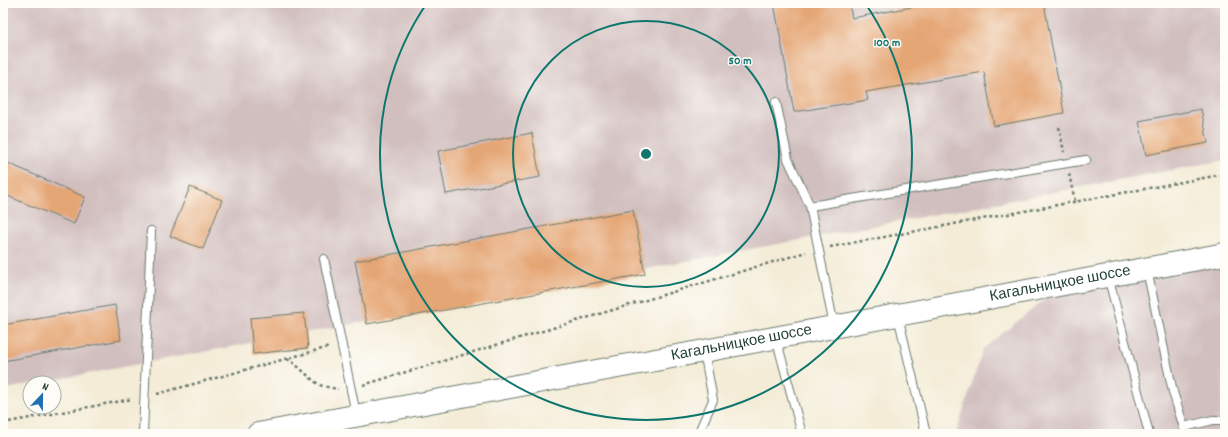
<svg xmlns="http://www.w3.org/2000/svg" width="1228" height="437" font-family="Dekko,sans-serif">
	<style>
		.industrial { fill: #d1bfbf }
		.building { fill: #e5a674 }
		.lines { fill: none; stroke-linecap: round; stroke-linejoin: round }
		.service-casing { stroke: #6a7a6d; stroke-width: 10 }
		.secondary-casing { stroke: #6a7a6d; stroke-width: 24 }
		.path { stroke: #6a7a6d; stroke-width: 2.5; stroke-dasharray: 3 3; stroke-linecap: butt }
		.service { stroke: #fff; stroke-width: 8 }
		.secondary { stroke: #fff; stroke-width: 22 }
		.ring { fill: none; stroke: #0f766e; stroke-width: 2 }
		.labels { text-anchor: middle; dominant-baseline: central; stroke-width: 3; stroke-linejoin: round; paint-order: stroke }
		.street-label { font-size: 15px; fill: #1f3d34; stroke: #fdfcf7 }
		.centre { fill: #0f766e; stroke: #fdfcf7; stroke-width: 2 }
		.ring-label { font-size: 12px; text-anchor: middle; font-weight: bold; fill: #0f766e; stroke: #fdfcf7; stroke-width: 3; stroke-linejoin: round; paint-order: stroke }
	</style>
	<rect width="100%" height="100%" fill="#fdfcf7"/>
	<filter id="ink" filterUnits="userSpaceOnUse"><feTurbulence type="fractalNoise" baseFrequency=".025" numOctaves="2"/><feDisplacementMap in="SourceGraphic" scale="8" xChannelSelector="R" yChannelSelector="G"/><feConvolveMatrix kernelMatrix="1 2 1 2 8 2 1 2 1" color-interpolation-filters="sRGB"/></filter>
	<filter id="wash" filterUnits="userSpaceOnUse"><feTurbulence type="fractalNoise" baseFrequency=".012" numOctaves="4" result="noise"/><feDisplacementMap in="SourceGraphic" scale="16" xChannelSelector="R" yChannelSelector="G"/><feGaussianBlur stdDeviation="0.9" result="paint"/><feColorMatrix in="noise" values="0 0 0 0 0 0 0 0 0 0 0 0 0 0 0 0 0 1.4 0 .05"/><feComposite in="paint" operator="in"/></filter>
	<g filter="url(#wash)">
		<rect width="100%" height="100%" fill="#f4ecd7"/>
		<path class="industrial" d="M 3,3 L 1225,3 L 1225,160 L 38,383 L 30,383 L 30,384 L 3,390 Z
			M 1225,262 L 1225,434 L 956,434 L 983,349 L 1065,283 Z"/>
		<g id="blocks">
			<path class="building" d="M 774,3 L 849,3 L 852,18 L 934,3 L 1044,3 L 1064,113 L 994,126 L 984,72 L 866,92 L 868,100 L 794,112 Z
				M 1201,109 L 1208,143 L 1146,155 L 1139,121 Z
				M 532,133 L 540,177 L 446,194 L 438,151 Z
				M 3,161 L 85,197 L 74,224 L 3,194 Z
				M 190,187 L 222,200 L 203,249 L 170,236 Z
				M 633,210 L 645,274 L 367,324 L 355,261 Z
				M 115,305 L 121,340 L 3,361 L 3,325 Z
				M 304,313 L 308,348 L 253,354 L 250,318 Z"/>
		</g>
	</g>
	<g filter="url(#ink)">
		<use href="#blocks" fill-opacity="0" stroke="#6a7a6d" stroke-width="1"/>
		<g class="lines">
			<defs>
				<path id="service" d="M 776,102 L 788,159 L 810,206
					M 324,259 L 356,414
					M 1147,270 L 1173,392 L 1186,434
					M 1108,276 L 1149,434
					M 898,316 L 926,434
					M 834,326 L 810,206 L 1086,160
					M 776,338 L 802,434
					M 1184,427 L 1213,420 L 1225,420
					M 143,434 L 151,231
					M 698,434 L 713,400 L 704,351"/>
				<g id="secondary">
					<path id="s1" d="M 258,434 L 1225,254"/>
				</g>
			</defs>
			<use href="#service" class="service-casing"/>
			<use href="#secondary" class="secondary-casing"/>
			<path class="path" d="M 1059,127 L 1064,152
				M 1069,174 L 1075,201
				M 830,247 L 1225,174
				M 287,359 C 299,365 307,377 320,385 C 325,387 333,388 338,389
				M 363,385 L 806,252
				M 157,394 L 329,347
				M 3,423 L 132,399"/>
			<use href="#service" class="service"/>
			<use href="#secondary" class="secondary"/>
		</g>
	</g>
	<g class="ring">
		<circle cx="646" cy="154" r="133"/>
		<path d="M865 3A266 266 0 1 1 427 3"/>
	</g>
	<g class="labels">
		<g class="street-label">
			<text stroke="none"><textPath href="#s1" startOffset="816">Кагальницкое шоссе</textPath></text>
			<text stroke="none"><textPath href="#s1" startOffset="492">Кагальницкое шоссе</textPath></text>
		</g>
	</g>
	<circle cx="646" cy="154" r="6" class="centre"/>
	<g class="ring-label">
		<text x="887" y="46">100 m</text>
		<text x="740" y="64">50 m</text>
	</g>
	<rect width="1228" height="437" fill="none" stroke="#fdfcf7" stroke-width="16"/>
	<g transform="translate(42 395) rotate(22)"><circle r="19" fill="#fdfcf7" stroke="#a4b0a9"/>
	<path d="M0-3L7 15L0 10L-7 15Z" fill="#1f6fb2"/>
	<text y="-6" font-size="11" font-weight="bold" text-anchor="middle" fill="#1f3d34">N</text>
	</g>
</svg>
